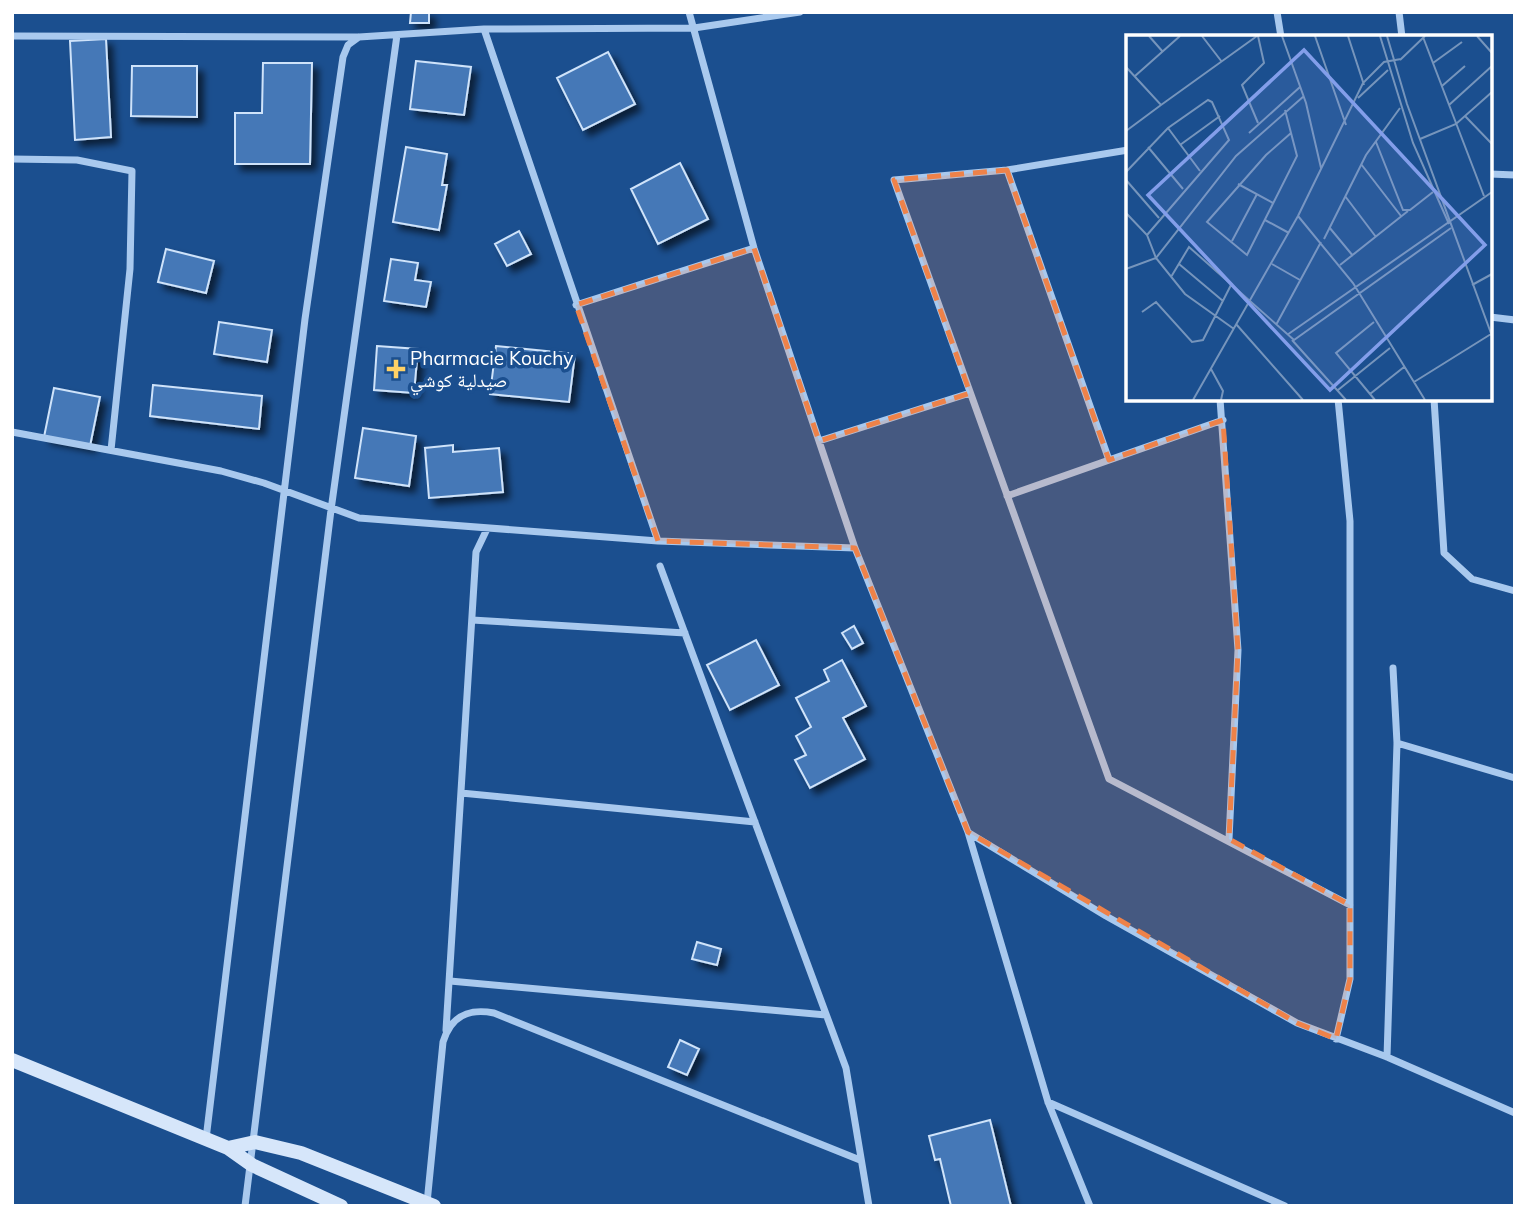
<svg xmlns="http://www.w3.org/2000/svg" width="1527" height="1218" font-family="Mulish,'Noto Naskh Arabic',sans-serif">
	<style>
		.building { fill: #4478b7; stroke: #cfe3fa; stroke-width: 2; filter: url(#shadow) }
		.lines { fill: none; stroke-linecap: round; stroke-linejoin: round }
		.street { stroke: #a9c9ee; stroke-width: 7 }
		.secondary { stroke: #d6e6fa; stroke-width: 14 }
		.marked { fill: #ee8249; fill-opacity: 0.2; stroke: #ee8249; stroke-width: 5; stroke-dasharray: 14 9; stroke-linejoin: round }
		.poi-dot { fill: #ffd166; stroke: #1b4f8f; stroke-width: 2.5 }
		.labels { text-anchor: middle; dominant-baseline: central; stroke-width: 7; stroke-linejoin: round; paint-order: stroke }
		.poi-label { font-size: 19px; fill: #fff; stroke: #1b4f8f; text-anchor: start }
		.inset-road { fill: none; stroke: #7695bc; stroke-width: 2 }
		.view { fill: #839eea; fill-opacity: 0.15; stroke: #839eea; stroke-width: 3.5 }
		.inset-edge { fill: none; stroke: #fff; stroke-width: 3.5 }
	</style>
	<defs>
		<filter id="shadow"><feDropShadow dx="6" dy="6" stdDeviation="3.5" flood-color="#0009"/></filter>
	</defs>
	<rect width="100%" height="100%" fill="#1b4f8f"/>
	<path class="building" d="M 411,12 L 429,12 L 429,23 L 410,23 Z
		M 106,39 L 111,137 L 75,140 L 70,41 Z
		M 608,52 L 635,104 L 583,130 L 557,78 Z
		M 416,61 L 471,67 L 464,115 L 410,109 Z
		M 263,63 L 312,63 L 310,164 L 235,164 L 235,113 L 262,113 Z
		M 132,66 L 197,66 L 197,117 L 131,116 Z
		M 406,147 L 447,154 L 442,185 L 447,185 L 439,230 L 393,222 Z
		M 680,163 L 708,219 L 658,244 L 631,189 Z
		M 519,231 L 531,254 L 507,266 L 495,244 Z
		M 166,249 L 214,261 L 206,293 L 158,282 Z
		M 391,259 L 418,263 L 415,280 L 431,282 L 426,307 L 384,301 Z
		M 219,322 L 272,330 L 267,362 L 214,354 Z
		M 377,346 L 418,349 L 414,393 L 374,390 Z
		M 496,346 L 575,354 L 569,402 L 490,394 Z
		M 153,385 L 262,396 L 259,429 L 150,416 Z
		M 54,388 L 100,397 L 90,446 L 44,437 Z
		M 363,428 L 416,436 L 409,486 L 355,478 Z
		M 453,445 L 453,452 L 499,448 L 503,492 L 429,498 L 425,448 Z
		M 854,626 L 863,643 L 852,649 L 842,633 Z
		M 756,640 L 779,685 L 730,710 L 707,665 Z
		M 842,660 L 866,706 L 843,718 L 865,759 L 810,788 L 795,760 L 806,755 L 796,736 L 811,727 L 796,698 L 829,681 L 824,670 Z
		M 697,942 L 721,949 L 717,965 L 692,959 Z
		M 680,1040 L 699,1049 L 687,1075 L 668,1067 Z
		M 990,1120 L 1011,1206 L 951,1206 L 940,1159 L 935,1160 L 929,1136 Z"/>
	<g class="lines">
		<path class="street" d="M 689,12 L 754,248 L 855,548 L 968,832 L 1048,1102 L 1090,1206
			M 1277,12 L 1281,37
			M 1399,12 L 1402,37
			M 484,29 L 658,541
			M 12,36 L 358,37
			M 1128,150 L 1007,170 L 894,180 L 1109,779 L 1350,905
			M 12,159 L 77,160 L 132,171 L 130,269 L 111,450
			M 1007,170 L 1109,460
			M 1490,174 L 1515,175
			M 576,305 L 754,248
			M 1490,317 L 1515,320
			M 1220,399 L 1238,650 L 1229,839
			M 1434,399 L 1444,553 L 1472,579 L 1515,591
			M 12,432 L 221,471 L 264,483 L 359,518 L 658,541 L 855,548
			M 819,441 L 970,393
			M 1007,496 L 1223,420
			M 660,566 L 846,1068 L 869,1206
			M 472,620 L 685,633
			M 1397,743 L 1515,778
			M 461,793 L 755,822
			M 969,833 L 1106,916 L 1297,1023 L 1387,1057 L 1515,1113
			M 450,981 L 826,1015
			M 446,1030 L 476,552 L 487,529
			M 1336,1039 L 1350,979 L 1350,521 L 1338,399
			M 1387,1057 L 1397,743 L 1393,668
			M 1048,1102 L 1285,1206
			M 206,1139 L 305,319 L 343,57 L 348,45 L 359,37 L 484,29 L 694,28 L 800,12
			M 427,1203 L 443,1042 C 451,1016 468,1008 494,1013 L 860,1160
			M 245,1206 L 331,510 L 397,35"/>
		<path class="secondary" d="M 12,1060 L 228,1148 L 252,1165 L 341,1206
			M 228,1148 L 255,1142 L 301,1153 L 434,1206"/>
	</g>
	<path class="marked" d="M 1007,170 L 1109,460 L 1223,420 L 1238,650 L 1229,839 L 1350,905 L 1350,979 L 1336,1039 L 1297,1023 L 968,832 L 855,548 L 658,541 L 576,305 L 754,248 L 819,441 L 970,393 L 894,180 Z"/>
	<path class="poi-dot" d="M392.5 358.5h7v7h7v7h-7v7h-7v-7h-7v-7h7z"/>
	<g class="labels">
		<g class="poi-label">
			<text x="410" y="358">Pharmacie Kouchy<tspan x="410" dy="22">صيدلية كوشي</tspan></text>
		</g>
	</g>
	<g transform="translate(1126 35)">
		<rect width="366" height="366" fill="#1b4f8f"/>
		<path class="inset-road" d="M 23,1 L 37,17M 76,1 L 96,27M 132,1 L 138,28 L 116,50 L 132,88M 156,1 L 180,68 L 195,133M 189,1 L 220,90M 222,1 L 238,50M 254,1 L 287,108 L 323,189M 261,1 L 281,69 L 366,301M 351,1 L 366,18M 297,2 L 358,161M 274,25 L 299,1M 307,28 L 336,7M 0,32 L 35,70 L 131,1M 9,41 L 54,1M 316,51 L 339,31M 232,63 L 262,35M 323,70 L 366,31M 159,75 L 171,121 L 121,220 L 81,187 L 140,120 L 165,98M 339,81 L 366,109M 42,93 L 74,136M 0,96 L 35,70M 123,98 L 174,52M 294,104 L 330,89 L 366,57M 250,107 L 277,175 L 284,175 L 307,157M 54,110 L 94,81M 22,112 L 57,154M 235,129 L 275,181M 0,137 L 42,93 L 82,65 L 86,67 L 103,105 L 21,200M 0,145 L 33,183M 112,149 L 147,168M 219,161 L 250,202M 0,178 L 21,200 L 30,223 L 59,259 L 108,294M 172,181 L 227,248 L 299,365M 139,185 L 163,198M 203,192 L 227,221M 198,204 L 240,120 L 274,73M 106,206 L 131,159M 53,229 L 97,266M 146,229 L 174,245M 214,230 L 282,176M 0,234 L 30,223 L 110,121 L 178,61M 45,242 L 63,212 L 168,305 L 325,193M 346,250 L 366,239M 16,277 L 30,267 L 66,307 L 77,305 L 106,248M 248,287 L 210,318 L 249,365M 110,289 L 177,365M 150,290 L 195,207M 161,300 L 366,157M 166,305 L 220,365M 85,334 L 97,356 L 95,365M 288,347 L 365,299M 212,355 L 264,313M 244,359 L 278,332M 67,365 L 172,181 L 237,48 L 258,27 L 275,24"/>
		<path class="view" d="M 178,15 L 359,210 L 204,355 L 22,160 Z"/>
		<rect width="366" height="366" class="inset-edge"/>
	</g>
	<rect width="1527" height="1218" fill="none" stroke="#ffffff" stroke-width="28"/>
</svg>
